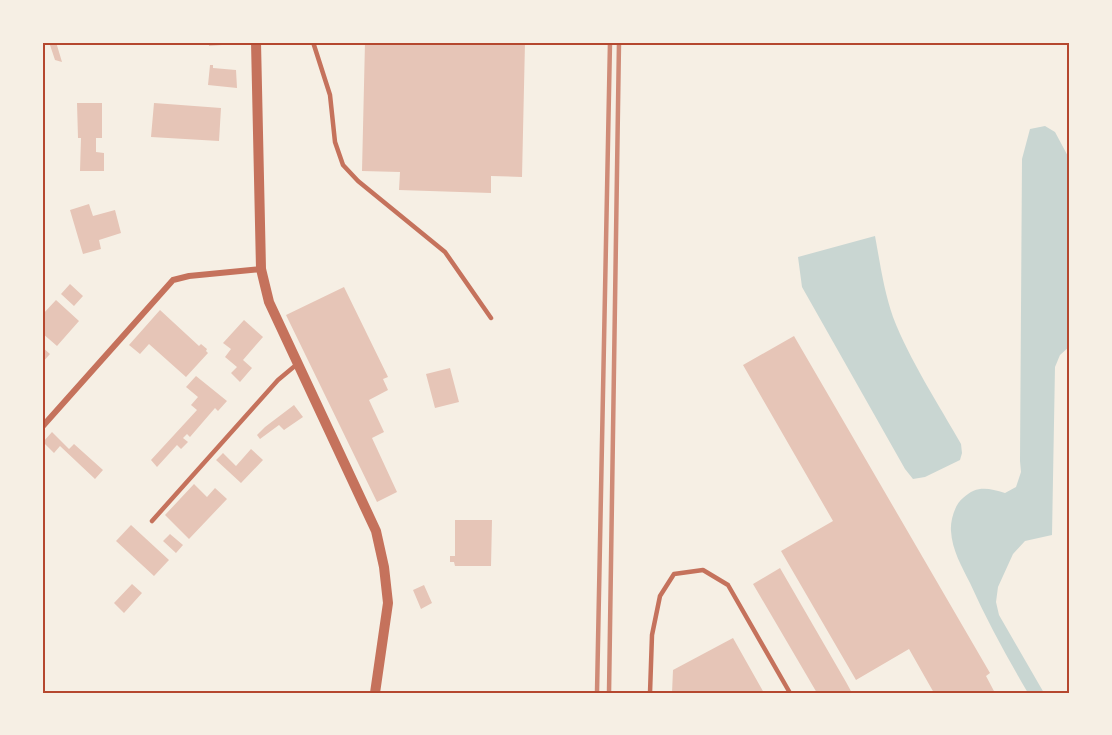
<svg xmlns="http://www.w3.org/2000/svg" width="1112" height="735" font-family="'Sofia Sans Condensed',sans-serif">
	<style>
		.water { fill: #c9d6d2 }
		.building { fill: #e6c5b7 }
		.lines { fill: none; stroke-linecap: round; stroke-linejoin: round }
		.service { stroke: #c5725c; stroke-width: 4.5 }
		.minor { stroke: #c5725c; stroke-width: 6 }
		.tertiary { stroke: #c5725c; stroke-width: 10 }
		.rail { stroke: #cf8b77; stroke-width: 4.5 }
		.neatline { fill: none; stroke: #b5482f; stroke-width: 2 }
	</style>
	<rect width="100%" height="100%" fill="#f6efe4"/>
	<path class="water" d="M 1045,126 L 1055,132 L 1070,160 L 1070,346 L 1060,355 L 1055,367 L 1052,535 L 1025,541 L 1013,554 L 998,587 L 996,602 L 999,615 L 1044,693 L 1028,693 C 1007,657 987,621 970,583 C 962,567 952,550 951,531 C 950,521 955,504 963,498 C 977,485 988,488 1005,493 L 1016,487 L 1021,472 L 1020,461 L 1022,159 L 1030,129 Z
		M 875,236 C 880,263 884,291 893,317 C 909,359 939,405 961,444 L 962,453 L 960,460 L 925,477 L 913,479 L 905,469 L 802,287 L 798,257 Z"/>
	<path class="building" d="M 49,42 L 56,42 L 62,62 L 55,60 Z
		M 209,42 L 222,42 L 222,45 L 209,46 Z
		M 365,42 L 525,42 L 522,177 L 491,176 L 491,193 L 399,190 L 400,172 L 362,171 Z
		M 210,65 L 213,65 L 213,68 L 236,70 L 237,88 L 208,85 Z
		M 77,103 L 102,103 L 102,138 L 96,138 L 96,152 L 104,153 L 104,171 L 80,171 L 81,138 L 78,138 Z
		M 154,103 L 221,108 L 219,141 L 151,137 Z
		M 89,204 L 93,216 L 115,210 L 121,233 L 99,240 L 101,249 L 83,254 L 70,210 Z
		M 70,284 L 83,296 L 74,306 L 61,294 Z
		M 344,287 L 388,377 L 383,379 L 388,390 L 369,400 L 384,432 L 372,438 L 397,492 L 377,502 L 286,315 Z
		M 56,300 L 79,321 L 57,346 L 42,333 L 42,315 Z
		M 160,310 L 199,346 L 201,344 L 207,349 L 206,351 L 208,353 L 186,377 L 149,344 L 140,354 L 129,345 Z
		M 244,320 L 263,337 L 243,360 L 252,368 L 240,382 L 231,373 L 237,367 L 225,357 L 231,349 L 223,343 Z
		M 794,336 L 990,673 L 986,676 L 995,693 L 934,693 L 909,649 L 856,680 L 781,551 L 833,521 L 743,365 Z
		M 42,347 L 50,354 L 42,363 Z
		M 450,368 L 459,402 L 435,408 L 426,374 Z
		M 196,376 L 227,401 L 218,411 L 215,408 L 190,437 L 187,434 L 183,438 L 188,442 L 181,449 L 177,445 L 157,467 L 151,460 L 197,410 L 191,405 L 198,397 L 186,387 Z
		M 294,405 L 303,417 L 284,430 L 279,425 L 260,439 L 257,435 L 265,427 Z
		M 52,432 L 69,449 L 74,444 L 103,470 L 95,479 L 60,446 L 54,453 L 43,442 Z
		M 251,449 L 263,460 L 241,483 L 216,460 L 223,453 L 236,466 Z
		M 194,484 L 207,497 L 215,488 L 227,499 L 189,539 L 165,515 Z
		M 455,520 L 492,520 L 491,566 L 455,566 L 454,562 L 450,562 L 450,556 L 455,556 Z
		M 131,525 L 169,560 L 154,576 L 116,541 Z
		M 170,534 L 183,545 L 176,553 L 163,541 Z
		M 780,568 L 846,682 L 852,693 L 817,693 L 753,584 Z
		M 132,584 L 142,593 L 124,613 L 114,603 Z
		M 424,585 L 432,603 L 421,609 L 413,590 Z
		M 733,638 L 764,693 L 672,693 L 673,670 Z"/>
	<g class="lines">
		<path class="service" d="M 313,42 L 330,95 L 335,142 L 343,165 L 358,181 L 445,252 L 491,318
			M 152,521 L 278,380 L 296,365
			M 650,693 L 652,635 L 660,596 L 674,574 L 703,570 L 728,585 L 790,693"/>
		<path class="minor" d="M 42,427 L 173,280 L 189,276 L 261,269"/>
		<path class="tertiary" d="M 256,42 L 261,269 L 269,302 L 376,531 L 384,567 L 388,603 L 375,693"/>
		<path class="rail" d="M 597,693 L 610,42
			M 609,693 L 619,42"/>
	</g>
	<rect width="1112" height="735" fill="none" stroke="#f6efe4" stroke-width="87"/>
	<rect x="44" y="44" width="1024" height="648" class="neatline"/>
</svg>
